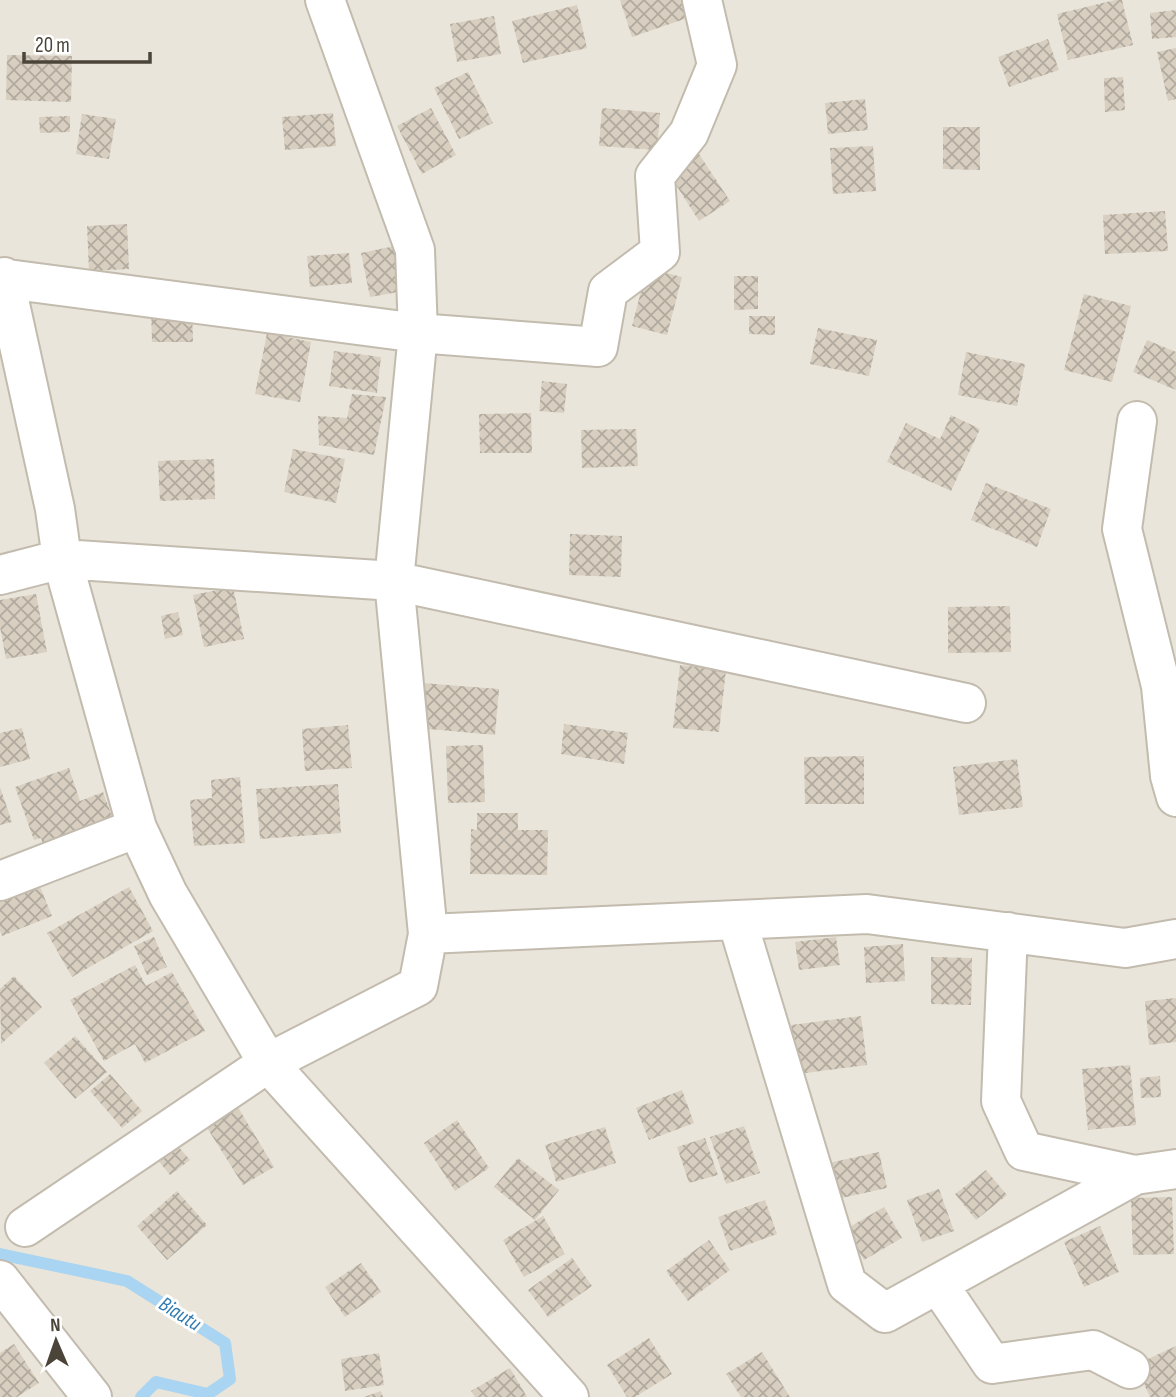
<svg xmlns="http://www.w3.org/2000/svg" width="1176" height="1397" font-family="'Sofia Sans Condensed',sans-serif">
	<style>
		.residential { fill: #eae5da }
		.lines { fill: none; stroke-linecap: round; stroke-linejoin: round }
		.stream { stroke: #a9d4f2; stroke-width: 12 }
		.building { fill: url(#building-cross-hatch) }
		.minor-casing { stroke: #c2bbae; stroke-width: 42 }
		.minor { stroke: #fff; stroke-width: 38 }
		.labels { text-anchor: middle; dominant-baseline: central; stroke-width: 6; stroke-linejoin: round; paint-order: stroke }
		.water-label { font-size: 21px; font-style: italic; fill: #2e7ab2; stroke: #fff }
	</style>
	<defs>
		<pattern id="building-cross-hatch" width="8" height="8" patternUnits="userSpaceOnUse" patternTransform="scale(1.75)"><rect width="8" height="8" fill="#d8cfc1"/><path d="M0 0l8 8M0 8l8-8" fill="none" stroke="#b1aa9e"/></pattern>
	</defs>
	<rect width="100%" height="100%" fill="#f6f3ec"/>
	<path class="residential" d="M 0,0 L 1176,0 L 1176,1397 L 0,1397 Z"/>
	<g class="lines">
		<path class="stream" d="M 0,1254 L 127,1281 L 225,1343 L 230,1379 L 208,1394 L 156,1382 L 141,1397"/>
	</g>
	<path class="building" d="M 620,0 L 694,0 L 699,14 L 632,37 Z
		M 1115,0 L 1122,0 L 1133,45 L 1068,60 L 1057,14 Z
		M 577,5 L 587,48 L 523,63 L 512,21 Z
		M 1176,10 L 1176,37 L 1152,39 L 1150,13 Z
		M 494,16 L 501,54 L 457,62 L 450,24 Z
		M 1048,39 L 1059,70 L 1009,87 L 998,57 Z
		M 1176,48 L 1176,99 L 1168,101 L 1157,52 Z
		M 7,55 L 72,56 L 71,102 L 6,100 Z
		M 468,72 L 493,123 L 459,139 L 434,88 Z
		M 1123,77 L 1125,110 L 1105,112 L 1104,78 Z
		M 865,99 L 868,130 L 828,134 L 825,103 Z
		M 431,108 L 456,155 L 422,174 L 397,126 Z
		M 602,108 L 660,113 L 657,150 L 599,146 Z
		M 333,113 L 336,146 L 285,150 L 282,117 Z
		M 82,114 L 116,119 L 109,159 L 76,154 Z
		M 70,116 L 70,132 L 40,133 L 39,117 Z
		M 943,127 L 980,127 L 980,170 L 943,169 Z
		M 873,146 L 876,191 L 833,194 L 830,148 Z
		M 699,154 L 730,201 L 699,221 L 669,174 Z
		M 1165,211 L 1168,251 L 1105,254 L 1103,215 Z
		M 127,224 L 129,269 L 89,271 L 87,226 Z
		M 395,246 L 404,291 L 370,297 L 361,253 Z
		M 349,253 L 352,283 L 310,287 L 307,256 Z
		M 647,268 L 682,277 L 667,335 L 632,326 Z
		M 734,276 L 758,276 L 758,309 L 734,310 Z
		M 1084,294 L 1131,306 L 1112,382 L 1064,370 Z
		M 192,307 L 193,342 L 152,342 L 151,309 Z
		M 749,316 L 775,316 L 775,335 L 749,334 Z
		M 818,328 L 877,340 L 869,376 L 810,364 Z
		M 267,333 L 311,342 L 300,402 L 255,394 Z
		M 1147,340 L 1176,352 L 1176,390 L 1133,372 Z
		M 334,351 L 381,357 L 377,393 L 329,386 Z
		M 966,352 L 1025,364 L 1017,406 L 958,395 Z
		M 542,381 L 567,384 L 564,413 L 539,411 Z
		M 352,394 L 386,397 L 374,455 L 319,445 L 318,416 L 347,418 Z
		M 531,413 L 532,453 L 480,453 L 479,414 Z
		M 951,415 L 980,429 L 951,491 L 887,462 L 906,423 L 940,439 Z
		M 636,429 L 638,466 L 582,468 L 581,430 Z
		M 293,449 L 345,459 L 336,503 L 284,492 Z
		M 214,459 L 215,499 L 160,501 L 158,461 Z
		M 986,483 L 1051,509 L 1037,547 L 971,520 Z
		M 570,534 L 622,536 L 621,577 L 569,575 Z
		M 233,587 L 244,639 L 204,647 L 193,595 Z
		M 36,594 L 47,652 L 6,659 L 0,627 L 0,600 Z
		M 1010,606 L 1011,652 L 948,653 L 948,607 Z
		M 178,612 L 183,635 L 165,639 L 161,616 Z
		M 680,665 L 726,670 L 719,732 L 673,728 Z
		M 422,683 L 499,689 L 495,735 L 418,728 Z
		M 564,724 L 628,733 L 624,764 L 561,754 Z
		M 348,725 L 352,768 L 305,771 L 302,729 Z
		M 22,728 L 30,759 L 0,767 L 0,733 Z
		M 483,745 L 485,802 L 448,803 L 446,746 Z
		M 864,756 L 864,804 L 805,804 L 804,757 Z
		M 1017,759 L 1023,807 L 959,815 L 953,767 Z
		M 69,768 L 80,801 L 103,792 L 118,833 L 48,859 L 41,838 L 34,840 L 15,787 Z
		M 240,777 L 245,843 L 194,846 L 190,800 L 212,798 L 211,780 Z
		M 338,784 L 341,833 L 260,839 L 256,789 Z
		M 0,787 L 12,822 L 0,825 Z
		M 477,813 L 518,813 L 518,830 L 548,830 L 547,875 L 470,874 L 471,829 L 477,830 Z
		M 38,882 L 52,916 L 2,936 L 0,931 L 0,898 Z
		M 129,887 L 153,931 L 72,977 L 47,933 Z
		M 154,937 L 167,967 L 147,975 L 134,946 Z
		M 836,937 L 840,965 L 799,970 L 795,942 Z
		M 903,944 L 905,981 L 866,983 L 864,947 Z
		M 931,957 L 972,958 L 971,1005 L 931,1004 Z
		M 135,965 L 146,986 L 172,972 L 205,1031 L 145,1063 L 135,1044 L 104,1061 L 70,1000 Z
		M 14,976 L 42,1007 L 1,1044 L 0,989 Z
		M 1176,998 L 1176,1042 L 1149,1045 L 1145,1001 Z
		M 861,1016 L 867,1065 L 798,1074 L 791,1025 Z
		M 75,1036 L 107,1072 L 75,1099 L 44,1063 Z
		M 1130,1065 L 1136,1125 L 1088,1130 L 1082,1069 Z
		M 110,1074 L 142,1111 L 122,1128 L 90,1091 Z
		M 1160,1076 L 1161,1097 L 1141,1098 L 1140,1078 Z
		M 682,1090 L 694,1123 L 649,1140 L 636,1108 Z
		M 236,1104 L 274,1167 L 243,1185 L 204,1123 Z
		M 457,1120 L 489,1168 L 455,1191 L 424,1143 Z
		M 744,1126 L 760,1173 L 726,1184 L 710,1137 Z
		M 605,1127 L 616,1163 L 556,1182 L 545,1145 Z
		M 170,1137 L 190,1160 L 170,1175 L 152,1153 Z
		M 705,1138 L 718,1175 L 689,1183 L 677,1147 Z
		M 879,1152 L 887,1188 L 828,1201 L 820,1165 Z
		M 518,1158 L 559,1190 L 535,1220 L 494,1187 Z
		M 986,1170 L 1007,1195 L 976,1220 L 955,1194 Z
		M 939,1189 L 954,1231 L 922,1242 L 907,1200 Z
		M 177,1191 L 207,1225 L 167,1260 L 137,1226 Z
		M 1172,1197 L 1174,1254 L 1133,1255 L 1131,1198 Z
		M 765,1200 L 777,1234 L 730,1251 L 718,1217 Z
		M 884,1207 L 902,1238 L 864,1260 L 846,1229 Z
		M 543,1216 L 565,1254 L 524,1277 L 503,1240 Z
		M 1100,1226 L 1119,1272 L 1084,1287 L 1064,1242 Z
		M 709,1240 L 730,1270 L 688,1301 L 666,1271 Z
		M 572,1258 L 592,1286 L 548,1317 L 528,1290 Z
		M 361,1263 L 381,1292 L 345,1317 L 325,1287 Z
		M 649,1338 L 672,1374 L 635,1397 L 627,1397 L 607,1365 Z
		M 14,1344 L 39,1383 L 17,1397 L 0,1397 L 0,1353 Z
		M 1176,1346 L 1176,1397 L 1150,1397 L 1135,1365 Z
		M 762,1352 L 790,1397 L 741,1397 L 726,1374 Z
		M 379,1353 L 384,1385 L 345,1391 L 341,1359 Z
		M 510,1368 L 527,1397 L 475,1397 L 471,1391 Z
		M 381,1391 L 383,1397 L 364,1397 Z"/>
	<g class="lines">
		<defs>
			<path id="minor" d="M 4,277 L 55,509 L 62,559 L 137,828 L 168,894 L 268,1063 L 569,1397
				M 0,278 L 418,333 L 598,347 L 608,291 L 660,252 L 655,176 L 689,133 L 717,65 L 702,0
				M 1137,421 L 1122,529 L 1161,686 L 1170,776 L 1176,797
				M 0,575 L 62,559 L 394,581 L 966,703
				M 0,881 L 137,828
				M 737,920 L 847,1284 L 885,1313 L 1135,1175
				M 1008,932 L 1001,1101 L 1024,1151 L 1135,1175 L 1176,1169
				M 428,934 L 867,914 L 1125,948 L 1176,939
				M 25,1227 L 268,1063 L 418,986 L 428,934 L 394,581 L 418,333 L 415,250 L 325,0
				M 0,1280 L 92,1397
				M 938,1284 L 992,1364 L 1093,1350 L 1130,1369"/>
		</defs>
		<use href="#minor" class="minor-casing"/>
		<use href="#minor" class="minor"/>
	</g>
	<g class="labels">
		<g class="water-label">
			<text transform="translate(180 1314) rotate(32)">Biautu</text>
		</g>
	</g>
	<g transform="translate(56 1341) rotate(358)" stroke="#ffffff" stroke-width="5" paint-order="stroke">
	<path d="M0-5L12 26L0 18L-12 26Z" fill="#4b4439"/>
	<text y="-10" font-size="19" font-weight="bold" text-anchor="middle" fill="#4b4439">N</text>
	</g>
	<path d="M24 52v10h126v-10" fill="none" stroke="#4b4439" stroke-width="3.5"/>
	<text x="35" y="52" font-size="21" fill="#4b4439" stroke="#ffffff" stroke-width="5" paint-order="stroke">20 m</text>
</svg>
